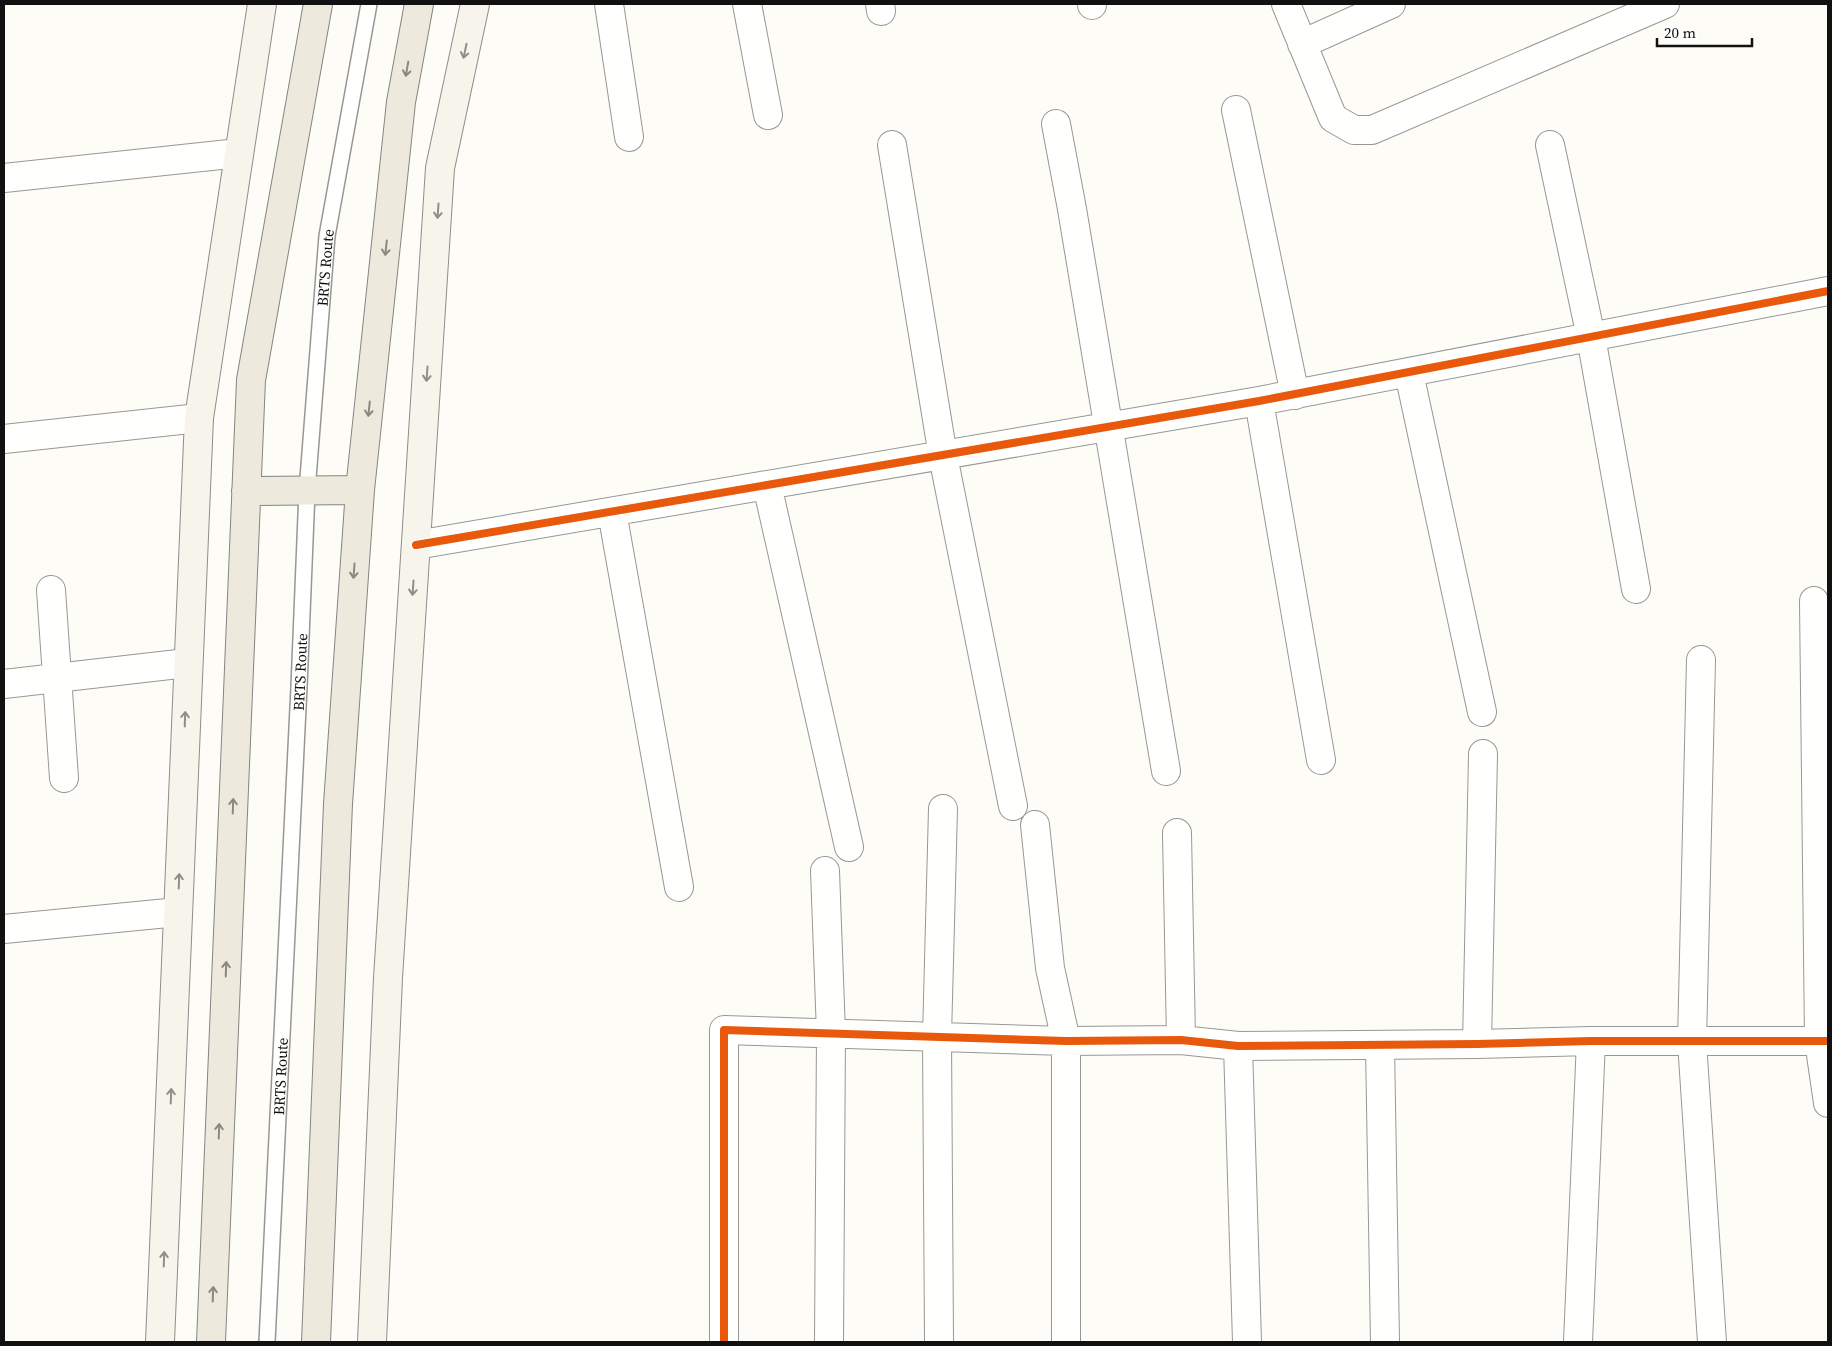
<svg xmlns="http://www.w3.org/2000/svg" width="1832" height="1346" font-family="'Source Serif 4',serif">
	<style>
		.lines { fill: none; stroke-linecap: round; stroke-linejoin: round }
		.lane-casing { stroke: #979795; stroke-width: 18 }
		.street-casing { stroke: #979795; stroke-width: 30 }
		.secondary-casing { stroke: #8e8d8b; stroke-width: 30 }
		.primary-casing { stroke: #858482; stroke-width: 30 }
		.lane { stroke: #fffffe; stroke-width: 15 }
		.street { stroke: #fffffe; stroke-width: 28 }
		.secondary { stroke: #f6f4eb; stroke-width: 28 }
		.primary { stroke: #ede9dc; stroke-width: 28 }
		.cycleway-casing { stroke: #fff; stroke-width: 11 }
		.cycleway { stroke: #e8590c; stroke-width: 8 }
		.oneway { stroke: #8f8e89 }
		.oneway2 { stroke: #8a8881 }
		.labels { text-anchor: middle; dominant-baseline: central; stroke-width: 5; stroke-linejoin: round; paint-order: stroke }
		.street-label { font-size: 15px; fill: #111; stroke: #fff }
	</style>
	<rect width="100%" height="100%" fill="#fdfcf7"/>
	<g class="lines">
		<defs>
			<g id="lane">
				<path id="s1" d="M 267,1342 L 299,687 L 307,491 L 327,236 L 369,4"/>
			</g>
			<path id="street" d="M 609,4 L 629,137
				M 747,4 L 768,115
				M 880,4 L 881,11
				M 1092,4 L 1092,5
				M 1286,4 L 1333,118 L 1354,130 L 1372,130 L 1665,4
				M 1302,44 L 1391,4
				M 1236,110 L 1295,395
				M 1056,124 L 1072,209 L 1166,771
				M 892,145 L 943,456 L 1013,806
				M 1550,145 L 1591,337 L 1636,589
				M 4,178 L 239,153
				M 1409,373 L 1482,712
				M 1259,401 L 1321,760
				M 4,439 L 199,418
				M 767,485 L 849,847
				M 612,512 L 679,887
				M 416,545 L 1259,401 L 1828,291
				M 51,590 L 64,778
				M 1814,601 L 1819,1041 L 1828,1103
				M 1701,660 L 1692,1042 L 1712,1342
				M 4,684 L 187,663
				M 1035,825 L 1050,968 L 1066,1041 L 1066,1342
				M 1177,833 L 1181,1040
				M 825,871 L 831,1033 L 829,1342
				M 4,929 L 178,912
				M 1477,1044 L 1483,754
				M 1380,1045 L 1385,1342
				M 1238,1046 L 1247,1342
				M 724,1342 L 724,1030 L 1066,1041 L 1181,1040 L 1238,1046 L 1477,1044 L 1591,1041 L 1828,1041
				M 939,1342 L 937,1037 L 943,809
				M 1578,1342 L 1591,1041"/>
			<path id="secondary" d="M 160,1342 L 199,418 L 262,4
				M 372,1342 L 388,978 L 440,168 L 475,4"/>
			<path id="primary" d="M 246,491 L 360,490
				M 211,1342 L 251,380 L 318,4
				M 316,1342 L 338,804 L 360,490 L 401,102 L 419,4"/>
		</defs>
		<use href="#lane" class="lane-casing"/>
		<use href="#street" class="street-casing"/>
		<use href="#secondary" class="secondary-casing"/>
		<use href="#primary" class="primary-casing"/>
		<use href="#lane" class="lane"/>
		<use href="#street" class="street"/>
		<use href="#secondary" class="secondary"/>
		<use href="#primary" class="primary"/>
		<defs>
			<path id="cycleway" d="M 416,545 L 1259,401 L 1828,291
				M 724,1342 L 724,1030 L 1066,1041 L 1181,1040 L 1238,1046 L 1477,1044 L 1591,1041 L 1828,1041"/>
		</defs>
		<use href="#cycleway" class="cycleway-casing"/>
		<use href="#cycleway" class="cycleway"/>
	</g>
	<defs><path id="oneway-shaft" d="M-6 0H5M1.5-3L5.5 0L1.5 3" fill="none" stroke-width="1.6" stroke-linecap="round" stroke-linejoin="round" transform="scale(1.25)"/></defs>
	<g class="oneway">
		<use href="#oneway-shaft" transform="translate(465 51) rotate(102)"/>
		<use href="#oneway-shaft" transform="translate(438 211) rotate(94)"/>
		<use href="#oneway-shaft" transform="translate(427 374) rotate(94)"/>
		<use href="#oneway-shaft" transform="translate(413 588) rotate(94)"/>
		<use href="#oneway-shaft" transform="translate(185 719) rotate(-88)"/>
		<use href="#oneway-shaft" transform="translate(179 881) rotate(-88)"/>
		<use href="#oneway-shaft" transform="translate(171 1096) rotate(-88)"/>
		<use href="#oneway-shaft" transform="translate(164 1259) rotate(-88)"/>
	</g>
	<g class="oneway2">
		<use href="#oneway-shaft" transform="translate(407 69) rotate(100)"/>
		<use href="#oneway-shaft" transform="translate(386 248) rotate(96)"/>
		<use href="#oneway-shaft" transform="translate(369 409) rotate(96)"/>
		<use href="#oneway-shaft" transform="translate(354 571) rotate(94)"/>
		<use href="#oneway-shaft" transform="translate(233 806) rotate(-88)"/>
		<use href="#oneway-shaft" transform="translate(226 969) rotate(-88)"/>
		<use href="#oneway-shaft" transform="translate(219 1131) rotate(-88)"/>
		<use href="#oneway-shaft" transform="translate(213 1294) rotate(-88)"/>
	</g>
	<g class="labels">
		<g class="street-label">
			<text stroke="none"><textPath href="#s1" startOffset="1076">BRTS Route</textPath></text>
			<text stroke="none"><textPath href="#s1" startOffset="671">BRTS Route</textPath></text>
			<text stroke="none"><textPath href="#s1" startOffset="266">BRTS Route</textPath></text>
		</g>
	</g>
	<rect width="1832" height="1346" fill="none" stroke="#111111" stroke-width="10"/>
	<path d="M1657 38v8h95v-8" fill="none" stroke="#111111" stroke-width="2.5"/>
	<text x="1664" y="38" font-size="15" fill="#111111" stroke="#ffffff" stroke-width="4" paint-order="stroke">20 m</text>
</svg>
